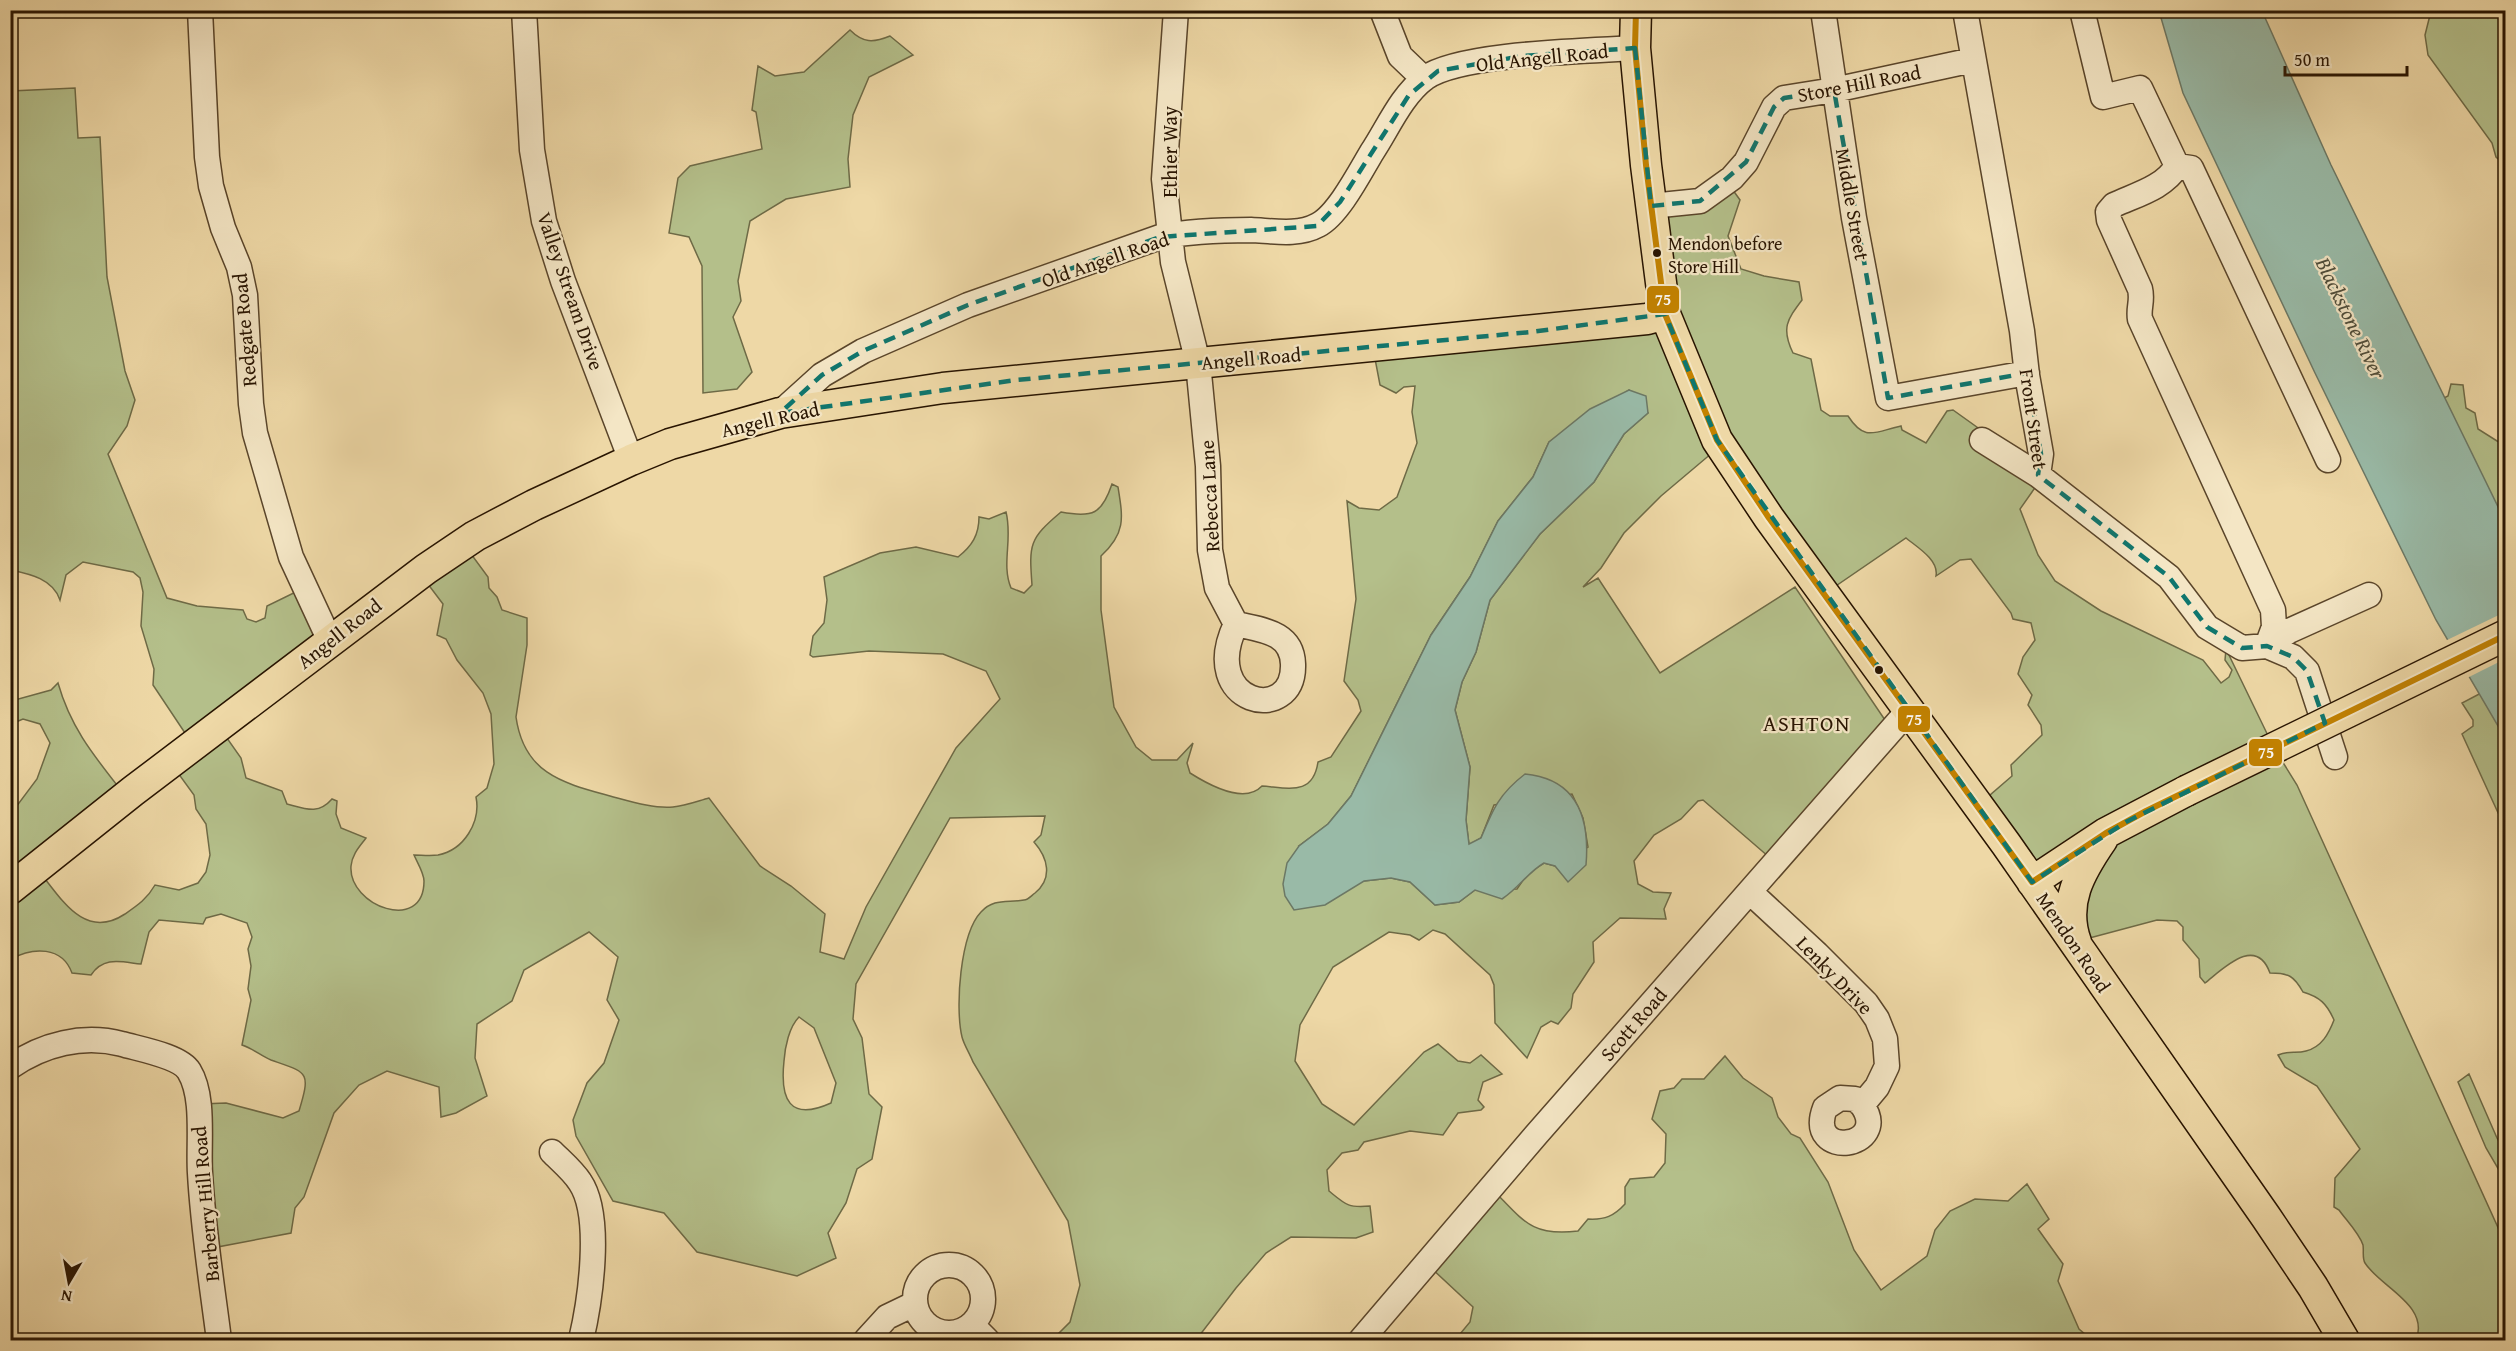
<svg xmlns="http://www.w3.org/2000/svg" width="2516" height="1351" font-family="'Gentium Book Plus',serif">
	<style>
		.green { fill: #b4bf8a; stroke: #6e6a46; stroke-width: 1.5; fill-rule: evenodd }
		.water { fill: #99baa7; stroke: #6c7865; stroke-width: 1.5 }
		.pier { fill: #eed8a6 }
		.lines { fill: none; stroke-linecap: round; stroke-linejoin: round }
		.minor-casing { stroke: #5a452a; stroke-width: 27 }
		.major-casing { stroke: #281401; stroke-width: 33 }
		.minor { stroke: #f4e6c5; stroke-width: 24 }
		.major { stroke: #eed8a6; stroke-width: 30 }
		.major-bridge-casing { stroke: #281401; stroke-width: 33; stroke-linecap: butt }
		.major-bridge { stroke: #eed8a6; stroke-width: 30 }
		.bus-1-casing { stroke: #f4e6c5; stroke-width: 10 }
		.bus-1 { stroke: #c38200; stroke-width: 6 }
		.marked { fill: none; stroke: #0f766e; stroke-width: 4.5; stroke-dasharray: 12 8; stroke-linejoin: round }
		.bus-dot { fill: #281401; stroke: #f4e6c5; stroke-width: 2 }
		.labels { text-anchor: middle; dominant-baseline: central; stroke-width: 4.5; stroke-linejoin: round; paint-order: stroke }
		.bus-label { font-size: 18px; fill: #281401; stroke: #f4e6c5; text-anchor: start }
		.street-label { font-size: 20px; fill: #281401; stroke: #f4e6c5 }
		.water-label { font-size: 21px; font-style: italic; fill: #504e3b; stroke: #f4e6c5 }
		.quarter-label { font-size: 22px; letter-spacing: 1.5px; fill: #281401; stroke: #f4e6c5 }
		.line-badge { stroke: #f4e6c5; stroke-width: 2 }
		.badge-label { font-size: 16px; text-anchor: middle; font-weight: bold; fill: #fff }
	</style>
	<rect width="100%" height="100%" fill="#eed8a6"/>
	<filter id="stains"><feTurbulence type="fractalNoise" baseFrequency=".00333" numOctaves="4"/><feColorMatrix values="0 0 0 0 .2 0 0 0 0 .09 0 0 0 0 .02 0 0 0 .5 -.17"/></filter>
	<radialGradient id="worn" r=".72"><stop offset=".6" stop-color="#630" stop-opacity="0"/><stop offset="1" stop-color="#630" stop-opacity=".3"/></radialGradient>
	<path class="green" d="M 2431,11 L 2505,11 L 2505,165 L 2496,157 L 2492,143 L 2428,55 L 2425,35 Z
		M 850,30 C 863,43 873,43 890,36 L 913,55 L 869,77 L 853,115 L 848,159 L 850,187 L 786,199 L 750,221 L 738,281 L 741,301 L 733,317 L 752,372 L 737,389 L 703,393 L 702,266 L 689,237 L 669,233 L 678,178 L 690,166 L 762,149 L 756,112 L 752,110 L 758,66 L 775,76 L 804,72 Z
		M 75,88 L 78,138 L 100,137 L 107,277 L 125,371 L 135,400 L 127,426 L 108,454 L 167,598 L 197,606 L 243,610 L 247,619 L 256,622 L 265,618 L 267,606 L 310,585 L 338,626 L 217,724 L 241,758 L 246,778 L 282,791 L 287,804 C 306,809 318,815 332,799 L 337,801 L 336,814 L 341,828 L 366,838 C 360,846 352,854 351,866 C 348,906 424,934 424,881 C 424,873 417,862 414,855 C 421,855 430,856 438,855 C 464,850 481,822 476,797 L 487,788 L 494,764 L 491,714 L 483,693 L 457,660 L 446,639 L 437,635 L 443,604 L 418,571 L 463,543 L 488,577 L 489,588 L 497,597 L 502,610 L 527,618 L 527,645 L 516,717 C 524,774 563,783 610,796 C 629,801 654,809 673,807 C 685,806 698,801 709,798 L 760,866 L 791,886 L 825,914 L 820,952 L 844,959 L 866,907 L 956,748 L 1000,699 L 986,671 L 943,654 L 869,651 L 813,657 L 810,655 L 813,636 L 824,623 L 827,600 L 824,577 L 880,553 L 916,547 L 958,557 C 972,546 979,535 979,517 L 989,519 L 1006,512 C 1013,539 1001,564 1011,588 L 1024,593 L 1032,585 C 1029,544 1029,539 1061,512 C 1093,518 1102,514 1112,484 L 1118,487 C 1123,518 1126,533 1101,556 L 1101,610 L 1114,707 L 1136,747 L 1152,760 L 1177,760 L 1193,743 L 1187,763 L 1190,773 C 1209,785 1244,805 1262,786 C 1289,788 1313,796 1318,762 L 1331,757 L 1361,711 L 1358,700 L 1344,681 L 1356,599 L 1347,501 L 1359,508 L 1379,510 L 1397,497 L 1417,443 L 1412,412 L 1415,386 L 1404,387 L 1396,393 L 1380,385 L 1372,343 L 1663,318 L 1652,196 L 1699,192 L 1725,179 L 1740,200 L 1728,236 L 1741,269 L 1764,276 L 1799,282 L 1802,300 C 1787,320 1781,328 1793,353 L 1811,359 L 1821,410 L 1830,416 L 1848,416 C 1865,442 1874,432 1901,426 L 1902,430 L 1926,443 L 1947,411 L 1953,410 L 2044,475 L 2020,509 L 2038,555 L 2055,581 L 2101,611 L 2203,660 L 2221,683 L 2229,677 L 2232,670 L 2225,660 L 2226,649 L 2274,748 L 2297,785 L 2505,1243 L 2505,1340 L 2416,1340 C 2430,1305 2380,1287 2365,1263 C 2362,1258 2364,1251 2363,1245 C 2359,1233 2346,1220 2339,1210 L 2334,1207 L 2335,1178 L 2360,1149 L 2317,1086 L 2285,1067 L 2278,1055 C 2289,1050 2296,1054 2306,1051 C 2322,1047 2329,1033 2334,1020 C 2327,1004 2320,997 2303,992 C 2294,976 2289,973 2270,973 C 2256,935 2224,968 2205,983 L 2200,977 L 2199,959 L 2183,940 L 2183,927 L 2177,921 L 2157,920 L 2082,940 L 2081,871 L 2025,869 L 1982,802 L 2012,776 L 2011,765 L 2042,735 L 2041,725 L 2028,705 L 2032,695 L 2018,674 L 2023,657 L 2035,640 L 2031,623 L 2013,619 L 2011,613 L 1971,559 L 1960,560 L 1936,576 C 1939,560 1917,547 1906,538 L 1827,592 L 1725,442 L 1661,496 L 1624,533 L 1601,568 L 1583,587 L 1598,578 L 1660,673 L 1795,587 L 1885,720 L 1769,857 L 1703,800 L 1698,801 L 1681,819 L 1654,835 L 1634,861 L 1638,884 L 1653,892 L 1671,893 L 1664,909 L 1666,919 L 1620,918 L 1593,942 L 1594,962 L 1573,994 L 1571,1008 L 1558,1024 L 1551,1021 L 1541,1027 L 1527,1058 L 1495,1023 L 1494,985 L 1490,975 L 1445,934 L 1433,930 L 1419,940 L 1410,935 L 1389,932 L 1333,967 L 1300,1025 L 1295,1061 L 1322,1104 L 1354,1125 L 1424,1052 L 1438,1044 L 1458,1061 L 1470,1063 L 1481,1055 L 1502,1074 L 1483,1082 L 1478,1100 L 1484,1107 L 1481,1110 L 1458,1113 L 1443,1135 L 1410,1131 L 1364,1142 L 1358,1150 L 1342,1153 L 1327,1170 L 1329,1191 C 1346,1205 1348,1208 1370,1206 L 1373,1232 L 1356,1238 L 1291,1237 L 1266,1253 L 1236,1288 L 1196,1340 L 1052,1340 L 1070,1322 L 1080,1285 L 1068,1221 L 973,1062 C 970,1054 964,1045 962,1037 C 955,1008 960,934 981,912 C 994,898 1007,903 1024,900 C 1028,900 1031,896 1035,893 C 1053,878 1048,858 1034,842 L 1041,835 L 1045,816 L 950,818 L 856,984 L 853,1019 L 862,1038 L 869,1094 L 882,1107 L 872,1159 L 857,1169 L 846,1203 L 828,1233 L 836,1258 L 797,1276 L 697,1252 L 664,1213 L 613,1201 L 576,1136 L 573,1120 L 587,1083 L 604,1063 L 619,1020 L 607,1000 L 618,957 L 589,932 L 524,970 L 512,1001 L 477,1024 L 475,1058 L 487,1096 L 456,1113 L 441,1117 L 439,1087 L 387,1071 L 359,1085 L 334,1113 L 304,1197 L 295,1208 L 291,1233 L 212,1248 L 201,1104 L 226,1103 L 283,1118 L 299,1111 C 311,1071 308,1073 271,1060 C 261,1056 254,1049 242,1045 L 251,1000 L 248,989 L 251,966 L 248,949 L 252,937 L 247,923 L 221,914 L 206,918 L 203,924 L 159,920 L 149,932 L 141,964 C 121,962 104,956 91,975 L 72,973 C 62,946 33,947 11,959 L 10,815 L 37,779 L 50,743 L 40,724 L 23,719 L 11,724 L 11,701 L 51,690 L 58,683 C 71,729 95,757 124,794 L 38,870 C 61,898 84,941 125,914 C 138,905 147,899 155,885 L 179,890 L 198,883 L 206,872 L 210,855 L 206,824 L 196,809 L 194,795 L 170,762 L 191,742 L 153,685 L 154,669 L 141,626 L 143,592 L 140,578 L 133,572 L 83,562 L 66,575 L 60,600 C 53,579 30,574 11,570 L 11,91 ZM 1629,390 L 1648,413 L 1624,434 L 1594,482 L 1540,534 L 1490,600 L 1476,652 L 1462,682 L 1455,710 L 1470,767 L 1466,820 L 1469,845 L 1481,838 L 1494,805 L 1572,794 L 1583,818 L 1588,847 L 1555,866 L 1544,863 L 1528,873 L 1517,889 L 1475,890 L 1459,902 L 1435,905 L 1410,882 L 1391,878 L 1364,881 L 1299,846 L 1328,824 L 1351,796 L 1431,635 L 1470,577 L 1498,521 L 1533,477 L 1549,442 ZM 799,1017 L 814,1028 L 836,1083 L 831,1103 C 789,1122 780,1099 784,1061 C 785,1047 789,1027 799,1017 Z
		M 2451,384 L 2463,385 L 2466,408 L 2475,413 L 2478,429 L 2505,446 L 2505,545 L 2438,401 L 2448,396 Z
		M 2483,692 L 2505,718 L 2505,828 L 2462,734 L 2473,726 L 2473,720 L 2462,703 Z
		M 1725,1056 L 1743,1078 L 1772,1098 L 1778,1117 L 1791,1134 L 1800,1138 L 1828,1182 L 1854,1250 L 1881,1290 L 1927,1256 L 1935,1230 L 1950,1211 L 1975,1199 L 2008,1201 L 2027,1184 L 2049,1219 L 2038,1229 L 2063,1264 L 2058,1281 L 2079,1329 L 2092,1340 L 1455,1340 L 1470,1322 L 1473,1307 L 1429,1266 L 1492,1189 C 1523,1220 1531,1237 1578,1231 L 1588,1219 C 1605,1220 1614,1216 1625,1204 L 1625,1187 L 1630,1179 L 1654,1177 L 1665,1163 L 1666,1134 L 1652,1119 L 1660,1091 L 1674,1088 L 1682,1079 L 1704,1079 Z
		M 2469,1074 L 2497,1138 L 2505,1152 L 2505,1191 L 2499,1170 L 2486,1148 L 2458,1082 Z"/>
	<path class="water" d="M 2159,11 L 2262,11 L 2331,165 L 2505,521 L 2505,738 L 2436,620 L 2315,373 L 2183,93 Z
		M 1629,390 L 1646,396 L 1648,413 L 1624,434 L 1594,482 L 1540,534 L 1490,600 L 1476,652 L 1462,682 L 1455,710 L 1470,767 L 1466,820 L 1469,844 L 1481,838 C 1493,809 1499,794 1525,774 C 1577,779 1590,818 1586,865 L 1568,882 L 1555,866 L 1544,863 C 1527,873 1519,888 1502,899 L 1475,890 L 1459,902 L 1435,905 L 1410,882 L 1391,878 L 1364,881 L 1325,905 L 1294,910 L 1285,896 L 1283,884 L 1287,863 L 1299,846 L 1328,824 L 1351,796 L 1431,635 L 1470,577 L 1498,521 L 1533,477 L 1549,442 L 1590,409 Z"/>
	<path class="pier" d="M 2505,612 L 2505,659 L 2467,678 L 2445,641 Z"/>
	<g class="lines">
		<defs>
			<path id="minor" d="M 200,10 L 207,157 L 211,186 L 223,228 L 239,267 L 245,295 L 251,404 L 255,433 L 291,557 L 330,641
				M 524,10 L 532,150 L 544,221 L 563,281 L 631,460
				M 1176,10 L 1164,179 L 1173,262 L 1198,363 L 1208,466 L 1210,550 L 1217,588 L 1236,624
				M 1382,10 L 1400,56 L 1424,79
				M 1823,10 L 1854,218 L 1888,398 L 2027,373
				M 1965,10 L 2022,331 L 2027,375 L 2041,454 L 2038,475 L 2169,577 L 2207,627 L 2242,648 L 2267,646 L 2293,657 L 2307,671 L 2335,757
				M 2082,10 L 2103,97 L 2140,88 L 2177,166 C 2164,188 2135,195 2114,205 L 2108,212 L 2109,220 L 2140,289 C 2143,301 2138,308 2140,319 L 2273,610 L 2274,627 L 2267,646
				M 2177,166 L 2191,168 L 2328,460
				M 1651,206 L 1700,201 L 1732,178 L 1746,162 L 1774,107 L 1784,98 L 1834,90 L 1973,60
				M 780,413 L 822,375 L 863,351 L 968,305 L 1160,237 C 1190,231 1221,230 1251,230 C 1273,231 1298,236 1318,225 C 1338,215 1360,172 1372,152 C 1388,128 1401,96 1425,78 C 1459,53 1589,51 1635,48
				M 1982,440 L 2038,475
				M 1236,624 C 1262,630 1292,632 1293,664 C 1295,726 1197,705 1236,624 Z
				M 2267,646 L 2289,631 L 2369,595
				M 1750,892 L 1817,954 L 1866,1003 L 1877,1019 L 1885,1039 L 1887,1066 L 1877,1087 L 1862,1105 L 1855,1099 L 1840,1098 L 1825,1108 C 1805,1161 1892,1148 1862,1105
				M 10,1067 C 43,1044 83,1034 122,1044 C 139,1049 180,1056 189,1071 C 205,1097 198,1143 200,1173 C 203,1229 212,1285 219,1340
				M 552,1152 C 561,1161 573,1171 580,1182 C 603,1216 590,1302 581,1340
				M915 1299a34 34 0 1 1 68 0a34 34 0 1 1-68 0Z
				M 972,1325 L 987,1340
				M 866,1340 L 887,1317 L 914,1304
				M 1361,1340 L 1536,1135 L 1908,711"/>
			<path id="major" d="M 1636,10 L 1635,48 L 1646,165 L 1665,314 L 1717,440 L 1769,518 L 2006,844 L 2266,1217 L 2313,1287 L 2344,1340
				M 2032,882 L 2106,833 L 2186,791
				M 10,889 L 133,791 L 426,569 L 475,536 L 534,505 L 631,460 L 670,444 L 780,413 L 943,388 L 1647,319 L 1665,314
				M 2076,942 C 2062,903 2080,872 2102,840"/>
		</defs>
		<use href="#minor" class="minor-casing"/>
		<use href="#major" class="major-casing"/>
		<use href="#minor" class="minor"/>
		<use href="#major" class="major"/>
		<defs>
			<path id="major-bridge" d="M 2186,791 L 2506,635"/>
		</defs>
		<use href="#major-bridge" class="major-bridge-casing"/>
		<use href="#major-bridge" class="major-bridge"/>
		<defs>
			<path id="bus-1" d="M 1636,10 L 1635,48 L 1646,165 L 1665,314 L 1717,440 L 1769,518 L 2032,882
				M 2032,882 L 2106,833 L 2146,811 L 2506,635"/>
		</defs>
		<use href="#bus-1" class="bus-1-casing"/>
		<use href="#bus-1" class="bus-1"/>
	</g>
	<path class="marked" d="M 1635,48 L 1651,206 L 1700,201 L 1746,162 L 1774,107 L 1784,98 L 1834,90 L 1888,398 L 2027,373 L 2041,454 L 2038,475 L 2169,577 L 2207,627 L 2242,648 L 2267,646 L 2293,657 L 2307,671 L 2325,723 L 2126,822 L 2032,882 L 1717,440 L 1665,314 L 1531,332 L 1016,380 L 780,413 L 822,375 L 863,351 L 968,305 L 1160,237 L 1317,226 L 1340,202 L 1409,95 L 1438,71 L 1522,56 Z"/>
	<g class="bus-dot">
		<circle cx="1657" cy="253" r="5"/>
		<circle cx="1879" cy="670" r="5"/>
	</g>
	<g class="labels">
		<g class="bus-label">
			<text x="1668" y="243">Mendon before<tspan x="1668" dy="23">Store Hill</tspan></text>
		</g>
		<g class="street-label">
			<text transform="translate(1542 57) rotate(-6)">Old Angell Road</text>
			<text transform="translate(1859 83) rotate(-11)">Store Hill Road</text>
			<text transform="translate(1169 152) rotate(-90)">Ethier Way</text>
			<text transform="translate(1853 204) rotate(80)">Middle Street</text>
			<text transform="translate(1105 259) rotate(-19)">Old Angell Road</text>
			<text transform="translate(571 291) rotate(71)">Valley Stream Drive</text>
			<text transform="translate(244 330) rotate(-95)">Redgate Road</text>
			<text transform="translate(1251 358) rotate(-5)">Angell Road</text>
			<text transform="translate(770 419) rotate(-13)">Angell Road</text>
			<text transform="translate(2034 419) rotate(82)">Front Street</text>
			<text transform="translate(1209 496) rotate(-93)">Rebecca Lane</text>
			<text transform="translate(339 633) rotate(-38)">Angell Road</text>
			<text transform="translate(2074 942) rotate(56)">Mendon Road</text>
			<text transform="translate(1835 975) rotate(46)">Lenky Drive</text>
			<text transform="translate(1633 1024) rotate(-49)">Scott Road</text>
			<text transform="translate(205 1204) rotate(-95)">Barberry Hill Road</text>
		</g>
		<g class="water-label">
			<text transform="translate(2351 318) rotate(64)">Blackstone River</text>
		</g>
		<g class="quarter-label">
			<text x="1807" y="723">ASHTON</text>
		</g>
	</g>
	<g class="line-badge">
		<rect x="1646" y="285" width="34" height="29" rx="6" fill="#c38200"/>
		<rect x="1897" y="705" width="34" height="28" rx="6" fill="#c38200"/>
		<rect x="2248" y="738" width="35" height="29" rx="6" fill="#c38200"/>
	</g>
	<g class="badge-label">
		<text x="1663" y="305">75</text>
		<text x="1914" y="725">75</text>
		<text x="2266" y="758">75</text>
	</g>
	<rect width="2516" height="1351" fill="none" stroke="#eed8a6" stroke-width="36"/>
	<rect x="12" y="12" width="2492" height="1327" fill="none" stroke="#281401" stroke-width="3"/>
	<rect x="18" y="18" width="2480" height="1315" fill="none" stroke="#281401" stroke-width="1.5"/>
	<g transform="translate(69 1282) rotate(190)" stroke="#f4e6c5" stroke-width="4.5" paint-order="stroke">
	<path d="M0-4.5L10 22L0 15L-10 22Z" fill="#281401"/>
	<text y="-9" font-size="16" font-weight="bold" text-anchor="middle" fill="#281401">N</text>
	</g>
	<path d="M2285 66v9h122v-9" fill="none" stroke="#281401" stroke-width="3"/>
	<text x="2294" y="66" font-size="18" fill="#281401" stroke="#f4e6c5" stroke-width="4.5" paint-order="stroke">50 m</text>
	<rect width="100%" height="100%" filter="url(#stains)"/>
	<rect width="100%" height="100%" fill="url(#worn)"/>
</svg>
